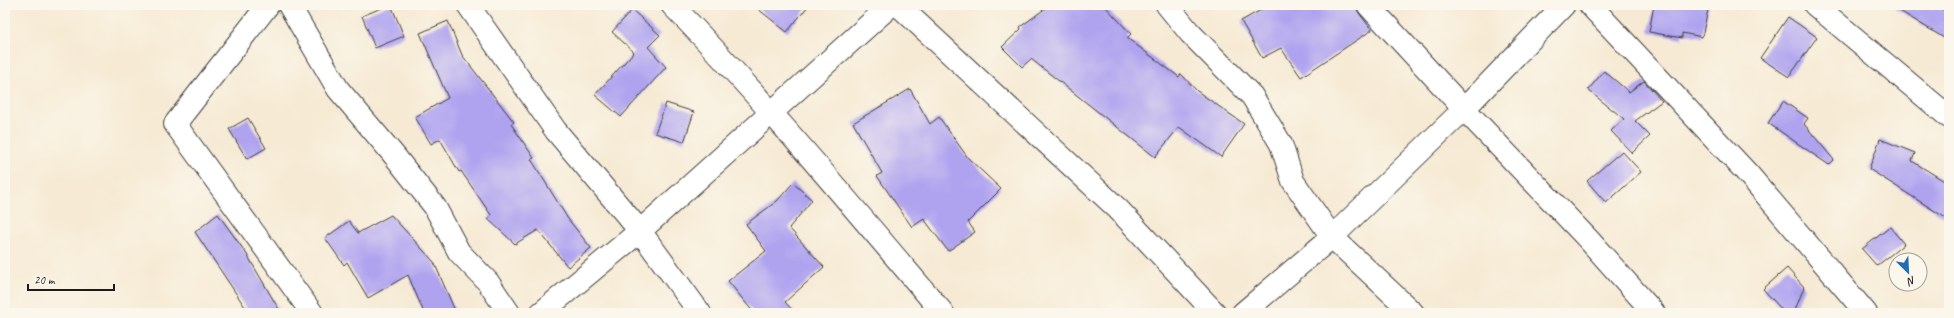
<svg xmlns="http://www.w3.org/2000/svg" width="1954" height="318" font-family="Caveat,sans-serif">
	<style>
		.building { fill: #afa3ef }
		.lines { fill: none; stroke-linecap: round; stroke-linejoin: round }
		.street-casing { stroke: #3d3b38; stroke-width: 24 }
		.street { stroke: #fff; stroke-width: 22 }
	</style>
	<rect width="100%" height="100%" fill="#fbf7ec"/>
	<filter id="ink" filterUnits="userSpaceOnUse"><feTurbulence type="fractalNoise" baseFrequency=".025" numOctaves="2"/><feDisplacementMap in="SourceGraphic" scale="8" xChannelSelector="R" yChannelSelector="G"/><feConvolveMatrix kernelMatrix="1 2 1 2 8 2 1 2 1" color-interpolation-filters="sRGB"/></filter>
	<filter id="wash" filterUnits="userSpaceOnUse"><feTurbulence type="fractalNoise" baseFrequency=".012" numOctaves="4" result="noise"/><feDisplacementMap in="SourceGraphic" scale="16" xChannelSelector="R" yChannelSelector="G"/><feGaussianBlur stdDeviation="0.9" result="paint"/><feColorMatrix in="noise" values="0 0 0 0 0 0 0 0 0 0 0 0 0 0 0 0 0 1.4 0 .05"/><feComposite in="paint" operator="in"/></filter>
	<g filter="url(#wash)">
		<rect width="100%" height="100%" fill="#f6ead4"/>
		<g id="blocks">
			<path class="building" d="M 389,5 L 391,5 L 404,36 L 375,48 L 362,16 Z
				M 753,5 L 809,5 L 787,32 Z
				M 1050,5 L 1104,5 L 1131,34 L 1127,38 L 1179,77 L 1181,74 L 1197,91 L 1244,124 L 1221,157 L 1179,127 L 1155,157 L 1031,59 L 1022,67 L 1002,47 L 1021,29 L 1020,27 Z
				M 1270,5 L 1355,5 L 1359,13 L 1372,30 L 1301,77 L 1281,48 L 1262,58 L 1241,21 Z
				M 1654,5 L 1709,5 L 1702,37 L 1682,33 L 1682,38 L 1649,32 Z
				M 1890,5 L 1929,5 L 1949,12 L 1949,41 Z
				M 632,10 L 660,35 L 648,47 L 666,67 L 621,117 L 595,95 L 634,52 L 612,32 Z
				M 1788,17 L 1817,37 L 1789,77 L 1760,58 Z
				M 448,21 L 462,55 L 514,122 L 511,124 L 534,158 L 531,159 L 568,219 L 591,248 L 568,267 L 538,230 L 515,244 L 488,219 L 491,215 L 461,171 L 459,172 L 440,139 L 431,144 L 415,117 L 448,98 L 420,33 Z
				M 1604,71 L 1629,92 L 1644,81 L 1662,101 L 1635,121 L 1650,136 L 1632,153 L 1611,131 L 1624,119 L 1588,90 Z
				M 910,89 L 930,124 L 939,117 L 968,158 L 1001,189 L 968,222 L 975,232 L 948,251 L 924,219 L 912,227 L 877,176 L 882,173 L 853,123 Z
				M 1783,101 L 1808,118 L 1804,124 L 1834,160 L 1829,165 L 1768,123 Z
				M 666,103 L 694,112 L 684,142 L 655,133 Z
				M 248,118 L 266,148 L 247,159 L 229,129 Z
				M 1880,139 L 1915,153 L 1912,161 L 1949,184 L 1949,220 L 1869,169 Z
				M 1622,151 L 1641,172 L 1606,203 L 1587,181 Z
				M 793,183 L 812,200 L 789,228 L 824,267 L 785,302 L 795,313 L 754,313 L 728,281 L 766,251 L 746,224 L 777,201 Z
				M 218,214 L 246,253 L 281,313 L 249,313 L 195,232 Z
				M 391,215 L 434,262 L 456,313 L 424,313 L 408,275 L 368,298 L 347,262 L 344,265 L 325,238 L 349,221 L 358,233 Z
				M 1890,227 L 1904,244 L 1877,266 L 1862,249 Z
				M 1787,268 L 1804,287 L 1794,313 L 1785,313 L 1763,289 Z"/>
		</g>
	</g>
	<g filter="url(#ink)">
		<use href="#blocks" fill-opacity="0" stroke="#3d3b38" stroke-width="1"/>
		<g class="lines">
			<defs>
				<path id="street" d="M 268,5 L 175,124 L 312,313
					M 289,5 L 338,89 L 393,154 L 435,207 L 459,252 L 488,282 L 509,313
					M 468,5 L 556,131 L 640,231 L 700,313
					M 672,5 C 767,103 854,209 943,313
					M 898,5 L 1118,209 L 1215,313
					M 1167,5 L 1190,33 L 1252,96 L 1281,144 L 1293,181 L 1332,237 L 1413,313
					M 1368,5 L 1464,109 L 1588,239 L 1654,313
					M 1590,5 L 1749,175 L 1866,313
					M 1815,5 L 1949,117
					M 541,313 L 640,231 L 891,5
					M 1243,313 L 1332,237 L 1464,109 L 1564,5"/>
			</defs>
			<use href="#street" class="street-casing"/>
			<use href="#street" class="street"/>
		</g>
	</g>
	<rect width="1954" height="318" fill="none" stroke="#fbf7ec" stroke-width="20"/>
	<g transform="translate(1908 272) rotate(156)"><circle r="19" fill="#fbf7ec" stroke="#a29f99"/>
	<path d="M0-3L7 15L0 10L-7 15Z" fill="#1f6fb2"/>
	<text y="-6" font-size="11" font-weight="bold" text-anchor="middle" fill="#1c1c1c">N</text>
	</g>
	<path d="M28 284v6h86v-6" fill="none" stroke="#1c1c1c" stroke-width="2"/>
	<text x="34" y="284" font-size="12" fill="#1c1c1c" stroke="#fbf7ec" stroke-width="3" paint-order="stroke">20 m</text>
</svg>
